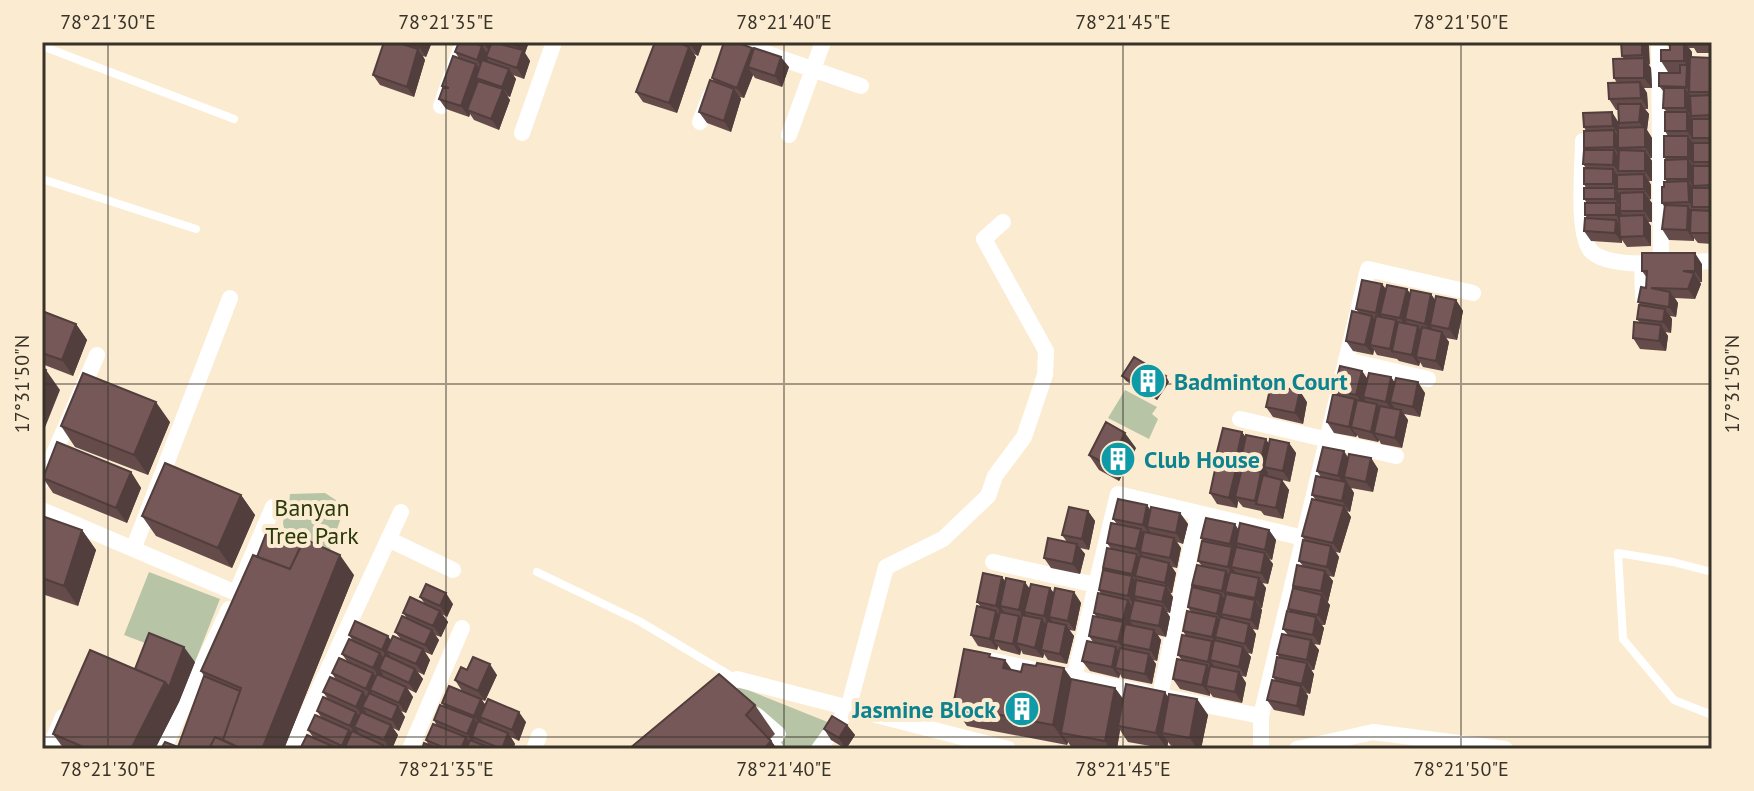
<svg xmlns="http://www.w3.org/2000/svg" width="1754" height="791" font-family="'PT Sans',sans-serif">
	<style>
		.green { fill: #b8c4a6 }
		.lines { fill: none; stroke-linecap: round; stroke-linejoin: round }
		.lane { stroke: #fff; stroke-width: 8 }
		.street { stroke: #fff; stroke-width: 16 }
		.wall { fill: #654c4b }
		.shaded-wall { fill: #523e3d }
		.building { fill: #755857; stroke: #523e3d; stroke-width: 2 }
		.ticks { fill: none; stroke: #383228; stroke-width: 2; stroke-opacity: 0.45 }
		.labels { text-anchor: middle; dominant-baseline: central; stroke-width: 8; stroke-linejoin: round; paint-order: stroke }
		.culture-label { font-size: 24px; font-weight: bold; fill: #0d838f; stroke: #fbecd1; text-anchor: start }
		.park-label { font-size: 24px; fill: #2b3a0a; stroke: #fbecd1 }
		.neatline { fill: none; stroke: #383228; stroke-width: 3 }
		.ticks-label { font-size: 20px; text-anchor: middle; fill: #383228 }
	</style>
	<rect width="100%" height="100%" fill="#fbecd1"/>
	<path class="green" d="M 1125,390 L 1157,407 L 1152,414 L 1158,419 L 1149,439 L 1108,418 Z
		M 325,493 L 342,504 L 342,515 L 329,552 L 297,547 C 272,516 288,525 290,494 Z
		M 149,572 L 220,599 L 195,662 L 124,635 Z
		M 738,686 L 830,723 L 811,749 L 781,749 L 733,693 Z"/>
	<g class="lines">
		<path class="lane" d="M 42,46 L 234,119
			M 42,179 L 196,229
			M 537,572 L 639,621 L 736,679
			M 1712,572 L 1673,562 L 1618,553 L 1623,639 L 1674,700 L 1712,715"/>
		<path class="street" d="M 734,42 L 861,86
			M 1659,42 L 1661,262
			M 441,106 L 463,42
			M 700,122 L 710,96
			M 522,133 L 554,42
			M 789,135 L 823,42
			M 1583,141 C 1583,165 1576,234 1591,251 C 1609,271 1686,262 1712,261
			M 1642,263 L 1643,298
			M 1346,360 L 1428,379
			M 1240,419 L 1396,456
			M 42,481 L 97,355
			M 42,510 L 236,593
			M 1198,513 L 1160,696 L 1261,716
			M 388,539 L 453,570
			M 134,547 L 230,298
			M 993,562 L 1096,585 L 1074,678
			M 240,584 L 273,507
			M 1096,585 L 1118,494 L 1304,538
			M 985,659 L 1041,671
			M 1064,676 L 1146,693
			M 715,694 L 737,679 L 1008,749
			M 756,715 L 778,734 L 769,743 L 776,749
			M 49,749 L 63,717
			M 163,749 L 229,609
			M 291,749 L 401,512
			M 410,749 L 462,628
			M 534,749 L 539,736
			M 819,749 L 848,709 L 886,567 L 943,539 L 988,496 L 995,476 L 1024,437 L 1045,375 L 1046,351 L 984,239 L 1003,222
			M 1261,749 L 1261,716 L 1368,269 L 1473,293
			M 1297,749 L 1373,732 L 1505,749"/>
	</g>
	<path class="wall" d="M 384,42 L 432,42 L 426,57 L 423,56 L 425,60 L 414,97 L 380,85 L 373,75 Z
		M 459,42 L 529,42 L 525,53 L 530,61 L 524,79 L 513,75 L 516,79 L 510,97 L 507,96 L 510,100 L 499,130 L 474,120 L 470,114 L 469,117 L 446,109 L 439,99 L 444,88 L 442,86 L 459,58 L 455,52 Z
		M 655,42 L 703,42 L 698,56 L 694,54 L 696,57 L 677,113 L 643,102 L 636,92 Z
		M 1621,42 L 1646,42 L 1649,46 L 1649,65 L 1651,68 L 1652,88 L 1644,88 L 1647,93 L 1648,109 L 1645,109 L 1649,114 L 1647,130 L 1652,138 L 1652,158 L 1650,158 L 1652,161 L 1652,181 L 1649,181 L 1651,185 L 1651,199 L 1649,200 L 1652,203 L 1652,222 L 1648,222 L 1651,226 L 1651,246 L 1627,247 L 1622,240 L 1622,243 L 1591,241 L 1584,231 L 1587,218 L 1585,215 L 1587,203 L 1584,199 L 1586,188 L 1584,184 L 1586,168 L 1583,164 L 1585,150 L 1584,148 L 1586,131 L 1584,127 L 1619,122 L 1618,110 L 1616,110 L 1609,99 L 1617,83 L 1614,78 L 1624,59 L 1622,56 Z
		M 1666,42 L 1712,42 L 1712,53 L 1697,53 L 1694,48 L 1689,48 L 1692,52 L 1692,57 L 1712,58 L 1712,244 L 1698,243 L 1694,238 L 1694,241 L 1669,240 L 1662,229 L 1665,208 L 1662,203 L 1667,182 L 1665,179 L 1666,160 L 1664,157 L 1668,136 L 1665,131 L 1667,112 L 1663,108 L 1664,92 L 1659,86 L 1680,73 L 1680,72 L 1668,72 L 1661,61 L 1670,50 L 1670,48 Z
		M 752,48 L 754,50 L 789,67 L 782,87 L 755,78 L 753,75 L 744,98 L 740,97 L 741,99 L 731,132 L 707,123 L 699,112 L 714,81 L 712,78 Z
		M 1702,264 L 1702,282 L 1700,282 L 1701,284 L 1695,299 L 1675,298 L 1678,303 L 1676,317 L 1670,316 L 1672,319 L 1671,333 L 1665,332 L 1668,336 L 1666,351 L 1640,349 L 1633,338 L 1640,323 L 1637,319 L 1641,306 L 1638,302 L 1646,288 L 1647,278 L 1642,271 Z
		M 1382,284 L 1386,289 L 1407,289 L 1410,294 L 1431,294 L 1435,300 L 1456,300 L 1463,311 L 1457,340 L 1446,338 L 1449,342 L 1443,371 L 1423,367 L 1420,362 L 1419,366 L 1399,361 L 1397,359 L 1377,355 L 1374,350 L 1373,355 L 1353,351 L 1346,341 L 1359,313 L 1356,309 Z
		M 42,311 L 76,324 L 87,340 L 73,376 L 42,364 Z
		M 1362,371 L 1367,379 L 1391,377 L 1395,383 L 1425,393 L 1420,417 L 1404,414 L 1408,420 L 1402,448 L 1381,444 L 1379,440 L 1378,442 L 1359,438 L 1357,435 L 1356,437 L 1334,433 L 1327,422 L 1338,396 L 1334,390 Z
		M 1122,376 L 1169,382 L 1157,400 L 1126,381 Z
		M 1307,402 L 1303,424 L 1273,417 L 1266,407 Z
		M 170,422 L 148,475 L 75,447 L 61,426 Z
		M 1242,432 L 1246,438 L 1269,444 L 1289,443 L 1296,453 L 1290,482 L 1282,480 L 1289,490 L 1283,519 L 1264,515 L 1261,511 L 1243,507 L 1238,501 L 1237,508 L 1217,504 L 1210,493 L 1223,466 L 1216,456 Z
		M 1136,448 L 1119,481 L 1099,470 L 1089,455 Z
		M 1348,458 L 1371,458 L 1378,469 L 1373,492 L 1351,488 L 1347,481 L 1354,493 L 1350,512 L 1347,511 L 1351,517 L 1340,553 L 1336,552 L 1339,557 L 1334,577 L 1329,576 L 1333,581 L 1328,602 L 1327,602 L 1330,605 L 1325,625 L 1322,625 L 1324,628 L 1320,645 L 1314,644 L 1319,650 L 1314,670 L 1311,670 L 1314,674 L 1310,694 L 1306,693 L 1308,696 L 1304,716 L 1274,710 L 1267,700 L 1275,680 L 1273,677 L 1280,658 L 1277,654 L 1288,635 L 1283,629 L 1290,612 L 1288,609 L 1295,589 L 1293,586 L 1303,566 L 1299,561 L 1305,541 L 1302,536 L 1316,500 L 1312,495 L 1321,477 L 1317,471 Z
		M 131,472 L 141,488 L 127,523 L 53,493 L 43,478 Z
		M 241,495 L 255,515 L 232,568 L 156,536 L 142,516 Z
		M 1147,505 L 1150,510 L 1180,513 L 1188,524 L 1183,544 L 1177,542 L 1181,548 L 1177,568 L 1172,567 L 1176,573 L 1172,593 L 1170,593 L 1173,597 L 1170,613 L 1167,612 L 1170,617 L 1166,637 L 1158,635 L 1161,640 L 1157,661 L 1153,660 L 1156,664 L 1152,684 L 1122,678 L 1120,674 L 1119,678 L 1090,671 L 1082,661 L 1093,642 L 1089,636 L 1096,616 L 1094,613 L 1101,594 L 1099,590 L 1105,570 L 1103,568 L 1111,549 L 1107,543 L 1117,524 L 1113,519 Z
		M 1088,511 L 1095,521 L 1089,550 L 1080,548 L 1085,554 L 1080,574 L 1051,568 L 1044,558 L 1067,542 L 1062,535 Z
		M 42,516 L 82,530 L 96,550 L 78,606 L 42,594 Z
		M 1238,530 L 1269,530 L 1276,540 L 1272,560 L 1269,559 L 1273,564 L 1268,584 L 1262,583 L 1266,588 L 1262,608 L 1261,608 L 1262,610 L 1258,630 L 1253,629 L 1256,634 L 1252,654 L 1248,653 L 1251,657 L 1246,677 L 1242,676 L 1246,683 L 1242,703 L 1213,697 L 1210,693 L 1210,696 L 1180,689 L 1173,679 L 1182,660 L 1178,655 L 1186,636 L 1183,631 L 1191,612 L 1188,607 L 1195,588 L 1192,585 L 1202,566 L 1198,561 L 1203,541 L 1201,538 Z
		M 257,557 L 354,575 L 284,749 L 161,749 L 178,747 L 204,676 L 201,671 Z
		M 1002,577 L 1005,581 L 1030,588 L 1050,588 L 1054,593 L 1074,592 L 1081,603 L 1075,631 L 1069,630 L 1074,636 L 1067,664 L 1048,660 L 1044,654 L 1043,658 L 1023,654 L 1021,650 L 1020,655 L 1001,650 L 998,646 L 997,650 L 978,646 L 971,635 L 981,607 L 977,602 Z
		M 420,597 L 453,604 L 447,617 L 442,614 L 448,622 L 441,637 L 435,635 L 439,640 L 432,655 L 425,652 L 430,660 L 424,675 L 418,672 L 423,679 L 416,693 L 408,689 L 413,697 L 406,713 L 401,711 L 405,717 L 399,731 L 393,728 L 398,735 L 392,749 L 384,748 L 385,749 L 300,749 L 313,737 L 308,730 L 321,717 L 317,711 L 328,699 L 323,692 L 336,680 L 332,673 L 347,661 L 342,654 L 353,641 L 349,635 L 391,640 L 400,638 L 395,632 L 407,618 L 403,613 L 425,604 Z
		M 993,658 L 1012,670 L 1115,688 L 1123,699 L 1169,698 L 1197,699 L 1208,715 L 1201,749 L 1173,748 L 1168,742 L 1167,749 L 1128,742 L 1120,730 L 1117,749 L 1075,749 L 1072,748 L 1068,742 L 1067,745 L 967,726 L 953,706 Z
		M 195,662 L 179,702 L 155,749 L 64,749 L 53,734 L 135,669 Z
		M 467,670 L 497,675 L 485,701 L 482,700 L 485,705 L 526,722 L 519,741 L 511,737 L 515,744 L 513,749 L 422,749 L 429,746 L 426,740 L 437,726 L 434,720 L 444,706 L 442,703 L 462,691 L 455,680 Z
		M 755,705 L 775,734 L 770,739 L 777,749 L 629,749 Z
		M 847,725 L 855,735 L 846,749 L 831,740 L 824,729 Z"/>
	<path class="shaded-wall" d="M 421,42 L 432,42 L 426,57 L 419,47 Z
		M 485,42 L 496,42 L 491,54 L 484,43 Z
		M 518,42 L 529,42 L 525,53 L 530,61 L 524,79 L 517,68 L 522,53 L 517,46 Z
		M 692,42 L 703,42 L 698,56 L 691,45 Z
		M 1642,42 L 1646,42 L 1649,46 L 1650,65 L 1642,55 Z
		M 1684,42 L 1692,52 L 1690,92 L 1686,87 L 1687,65 L 1684,61 Z
		M 482,46 L 490,57 L 486,57 L 488,60 L 484,71 L 477,60 Z
		M 689,47 L 696,57 L 677,113 L 669,103 Z
		M 752,48 L 759,58 L 748,67 L 753,75 L 744,98 L 737,88 Z
		M 418,49 L 425,60 L 414,97 L 407,87 Z
		M 781,57 L 789,67 L 782,87 L 775,76 Z
		M 1644,58 L 1651,68 L 1652,88 L 1644,78 Z
		M 476,64 L 483,74 L 476,78 L 480,83 L 467,110 L 470,114 L 469,117 L 461,106 Z
		M 509,69 L 516,79 L 510,97 L 502,87 Z
		M 1640,82 L 1647,93 L 1648,109 L 1641,98 Z
		M 1685,88 L 1693,99 L 1691,116 L 1685,108 Z
		M 503,89 L 510,100 L 499,130 L 491,119 Z
		M 734,89 L 741,99 L 731,132 L 724,121 Z
		M 1641,104 L 1649,114 L 1647,130 L 1652,138 L 1652,158 L 1645,147 L 1645,130 L 1639,122 Z
		M 1612,112 L 1619,123 L 1620,137 L 1613,126 Z
		M 1687,112 L 1695,123 L 1692,138 L 1695,142 L 1687,131 Z
		M 1614,130 L 1621,141 L 1618,148 L 1621,152 L 1621,158 L 1614,147 Z
		M 1688,136 L 1695,146 L 1693,162 L 1695,167 L 1688,157 Z
		M 1614,150 L 1621,160 L 1618,171 L 1621,175 L 1613,165 Z
		M 1645,151 L 1652,161 L 1652,181 L 1645,171 Z
		M 1688,159 L 1695,170 L 1693,186 L 1695,189 L 1688,179 Z
		M 1613,169 L 1620,179 L 1617,189 L 1620,194 L 1613,184 Z
		M 1644,174 L 1651,185 L 1651,199 L 1644,189 Z
		M 1688,181 L 1696,192 L 1692,207 L 1696,213 L 1689,202 Z
		M 1615,188 L 1622,198 L 1622,210 L 1615,199 Z
		M 1644,192 L 1652,203 L 1652,222 L 1644,211 Z
		M 1616,203 L 1622,211 L 1620,211 L 1623,216 L 1623,225 L 1616,215 Z
		M 1688,206 L 1695,216 L 1690,233 L 1694,238 L 1694,241 L 1687,230 Z
		M 1644,215 L 1651,226 L 1651,246 L 1644,236 Z
		M 1616,220 L 1623,230 L 1620,237 L 1622,240 L 1622,243 L 1615,233 Z
		M 1695,253 L 1702,264 L 1702,282 L 1695,271 Z
		M 1694,273 L 1701,284 L 1695,299 L 1688,289 Z
		M 1382,284 L 1389,294 L 1380,314 L 1384,319 L 1383,324 L 1376,313 Z
		M 1407,289 L 1414,299 L 1405,319 L 1408,324 L 1407,328 L 1400,318 Z
		M 1670,292 L 1678,303 L 1676,317 L 1669,307 Z
		M 1431,294 L 1438,305 L 1430,325 L 1433,330 L 1432,334 L 1425,324 Z
		M 1456,300 L 1463,311 L 1457,340 L 1449,329 Z
		M 1665,309 L 1672,319 L 1671,333 L 1663,322 Z
		M 1372,316 L 1379,326 L 1370,345 L 1374,350 L 1373,355 L 1365,345 Z
		M 1396,320 L 1403,330 L 1392,351 L 1397,359 L 1390,349 Z
		M 76,324 L 87,340 L 73,376 L 62,360 Z
		M 1661,325 L 1668,336 L 1666,351 L 1659,341 Z
		M 1418,326 L 1425,337 L 1416,357 L 1420,362 L 1419,366 L 1412,355 Z
		M 1442,332 L 1449,342 L 1443,371 L 1436,361 Z
		M 46,370 L 60,390 L 42,435 L 42,380 Z
		M 1362,371 L 1369,381 L 1363,397 L 1365,399 L 1364,405 L 1356,395 Z
		M 1166,376 L 1169,382 L 1157,400 L 1153,395 Z
		M 1391,377 L 1398,388 L 1390,402 L 1394,407 L 1393,412 L 1386,402 Z
		M 1418,382 L 1425,393 L 1420,417 L 1413,407 Z
		M 1300,391 L 1307,402 L 1303,424 L 1295,413 Z
		M 1355,399 L 1362,410 L 1351,427 L 1357,435 L 1356,437 L 1349,427 Z
		M 156,402 L 170,422 L 148,475 L 134,455 Z
		M 1377,404 L 1384,414 L 1374,433 L 1379,440 L 1378,442 L 1371,432 Z
		M 1401,410 L 1408,420 L 1402,448 L 1395,438 Z
		M 1242,432 L 1249,442 L 1240,464 L 1243,469 L 1243,471 L 1236,460 Z
		M 1125,433 L 1136,448 L 1119,481 L 1108,465 Z
		M 1266,439 L 1273,450 L 1264,467 L 1268,473 L 1266,478 L 1259,468 Z
		M 1289,443 L 1296,453 L 1290,482 L 1283,471 Z
		M 1344,451 L 1351,462 L 1344,477 L 1354,493 L 1350,512 L 1342,501 L 1346,486 L 1338,476 Z
		M 1371,458 L 1378,469 L 1373,492 L 1366,482 Z
		M 1236,469 L 1243,479 L 1235,497 L 1238,501 L 1237,508 L 1229,498 Z
		M 131,472 L 141,488 L 127,523 L 116,508 Z
		M 1261,472 L 1268,483 L 1257,504 L 1255,501 Z
		M 1282,480 L 1289,490 L 1283,519 L 1276,508 Z
		M 241,495 L 255,515 L 232,568 L 218,548 Z
		M 1147,505 L 1154,515 L 1147,527 L 1151,533 L 1150,535 L 1143,525 Z
		M 1344,506 L 1351,517 L 1340,553 L 1333,543 Z
		M 1088,511 L 1095,521 L 1089,550 L 1082,539 Z
		M 1180,513 L 1188,524 L 1183,544 L 1176,533 Z
		M 1235,524 L 1242,535 L 1236,543 L 1239,548 L 1238,555 L 1230,544 Z
		M 1141,529 L 1148,540 L 1140,552 L 1144,557 L 1144,560 L 1136,549 Z
		M 82,530 L 96,550 L 78,606 L 64,586 Z
		M 1269,530 L 1276,540 L 1272,560 L 1265,550 Z
		M 1174,538 L 1181,548 L 1177,568 L 1170,558 Z
		M 1077,544 L 1085,554 L 1080,574 L 1073,564 Z
		M 1331,546 L 1339,557 L 1334,577 L 1327,567 Z
		M 1232,547 L 1239,557 L 1231,567 L 1236,573 L 1235,578 L 1228,567 Z
		M 1265,553 L 1273,564 L 1268,584 L 1261,573 Z
		M 1137,554 L 1144,565 L 1135,576 L 1140,584 L 1132,574 Z
		M 340,555 L 354,575 L 284,749 L 262,749 Z
		M 1169,563 L 1176,573 L 1172,593 L 1165,583 Z
		M 1226,571 L 1234,582 L 1225,592 L 1230,598 L 1229,602 L 1222,591 Z
		M 1325,571 L 1333,581 L 1328,602 L 1321,591 Z
		M 1132,576 L 1140,587 L 1134,596 L 1137,599 L 1135,607 L 1128,596 Z
		M 1002,577 L 1009,587 L 1000,606 L 1004,612 L 1003,616 L 996,606 Z
		M 1259,578 L 1266,588 L 1262,608 L 1255,598 Z
		M 1025,582 L 1032,592 L 1024,612 L 1027,616 L 1026,621 L 1019,610 Z
		M 1166,586 L 1173,597 L 1170,613 L 1162,602 Z
		M 1050,588 L 1057,598 L 1049,617 L 1052,621 L 1051,627 L 1044,616 Z
		M 1074,592 L 1081,603 L 1075,631 L 1068,621 Z
		M 446,593 L 453,604 L 447,617 L 440,606 Z
		M 1221,594 L 1228,604 L 1221,614 L 1225,619 L 1224,624 L 1217,614 Z
		M 1322,595 L 1330,605 L 1325,625 L 1318,615 Z
		M 1128,600 L 1135,610 L 1129,620 L 1132,624 L 1131,630 L 1123,620 Z
		M 1255,600 L 1262,610 L 1258,630 L 1251,620 Z
		M 1163,606 L 1170,617 L 1166,637 L 1159,626 Z
		M 440,611 L 448,622 L 441,637 L 433,626 Z
		M 996,611 L 1003,621 L 993,640 L 998,646 L 997,650 L 990,639 Z
		M 1019,616 L 1026,626 L 1016,643 L 1021,650 L 1020,655 L 1013,644 Z
		M 1217,617 L 1224,628 L 1215,637 L 1220,645 L 1220,648 L 1212,637 Z
		M 1316,617 L 1324,628 L 1320,645 L 1313,635 Z
		M 1042,619 L 1049,629 L 1041,650 L 1044,654 L 1043,658 L 1035,648 Z
		M 1123,622 L 1130,633 L 1121,644 L 1126,652 L 1118,642 Z
		M 1249,624 L 1256,634 L 1252,654 L 1245,644 Z
		M 1066,625 L 1074,636 L 1067,664 L 1060,654 Z
		M 432,630 L 439,640 L 432,655 L 425,645 Z
		M 1154,630 L 1161,640 L 1157,661 L 1150,650 Z
		M 388,636 L 395,646 L 386,651 L 391,657 L 389,660 L 382,650 Z
		M 1311,640 L 1319,650 L 1314,670 L 1307,660 Z
		M 1212,641 L 1219,652 L 1210,660 L 1216,669 L 1215,672 L 1208,662 Z
		M 184,647 L 195,662 L 179,702 L 155,749 L 131,749 Z
		M 1116,647 L 1123,658 L 1115,668 L 1120,674 L 1119,678 L 1112,667 Z
		M 1243,647 L 1251,657 L 1246,677 L 1239,667 Z
		M 423,649 L 430,660 L 424,675 L 416,664 Z
		M 380,653 L 388,664 L 379,669 L 383,674 L 381,679 L 373,668 Z
		M 1149,654 L 1156,664 L 1152,684 L 1145,674 Z
		M 1005,660 L 1019,680 L 1003,668 Z
		M 1307,663 L 1314,674 L 1310,694 L 1302,684 Z
		M 490,664 L 497,675 L 485,701 L 478,691 Z
		M 1207,665 L 1214,676 L 1206,686 L 1210,693 L 1210,696 L 1202,685 Z
		M 1064,668 L 1078,688 L 1061,733 L 1068,742 L 1067,745 L 1053,725 Z
		M 415,669 L 423,679 L 416,693 L 409,683 Z
		M 1239,672 L 1246,683 L 1242,703 L 1235,692 Z
		M 373,673 L 380,684 L 370,690 L 374,696 L 373,699 L 366,689 Z
		M 1301,686 L 1308,696 L 1304,716 L 1297,706 Z
		M 406,687 L 413,697 L 406,713 L 399,703 Z
		M 1115,688 L 1126,703 L 1118,726 L 1120,730 L 1117,749 L 1110,749 L 1105,741 Z
		M 363,692 L 370,702 L 362,707 L 366,712 L 363,717 L 356,707 Z
		M 1165,692 L 1175,707 L 1162,733 L 1168,742 L 1167,749 L 1156,733 Z
		M 481,699 L 489,709 L 480,717 L 483,722 L 481,726 L 474,716 Z
		M 1197,699 L 1208,715 L 1201,749 L 1197,749 L 1190,738 Z
		M 398,706 L 405,717 L 399,731 L 392,720 Z
		M 356,712 L 364,722 L 354,727 L 359,733 L 357,736 L 350,726 Z
		M 519,712 L 526,722 L 519,741 L 512,730 Z
		M 474,718 L 481,729 L 472,737 L 475,742 L 475,744 L 467,734 Z
		M 391,725 L 398,735 L 392,749 L 390,749 L 384,740 Z
		M 847,725 L 855,735 L 846,749 L 839,738 Z
		M 349,730 L 357,740 L 345,747 L 347,749 L 344,749 L 342,746 Z
		M 508,733 L 515,744 L 513,749 L 502,749 Z
		M 466,737 L 473,748 L 473,749 L 461,749 Z
		M 771,741 L 777,749 L 764,749 Z"/>
	<path class="building" d="M 384,42 L 396,42 L 418,49 L 407,87 L 373,75 Z
		M 406,42 L 421,42 L 419,47 Z
		M 459,42 L 471,42 L 482,46 L 477,60 L 455,52 Z
		M 492,42 L 523,50 L 517,68 L 486,57 Z
		M 507,42 L 518,42 L 517,46 Z
		M 655,42 L 677,42 L 689,47 L 669,103 L 636,92 Z
		M 680,42 L 692,42 L 691,45 Z
		M 724,42 L 736,42 L 752,48 L 737,88 L 712,78 Z
		M 1621,42 L 1642,42 L 1642,55 L 1622,56 Z
		M 1670,42 L 1684,42 L 1684,61 L 1661,61 L 1661,50 L 1670,50 Z
		M 754,48 L 781,57 L 775,76 L 748,67 Z
		M 453,56 L 476,64 L 461,106 L 439,99 L 443,88 L 449,88 L 442,86 Z
		M 1690,57 L 1712,58 L 1712,92 L 1689,92 Z
		M 1644,58 L 1644,78 L 1614,78 L 1613,59 Z
		M 482,60 L 509,69 L 502,87 L 476,78 Z
		M 1680,65 L 1687,65 L 1686,87 L 1659,86 L 1659,73 L 1680,73 Z
		M 710,80 L 734,89 L 724,121 L 699,112 Z
		M 478,81 L 503,89 L 491,119 L 467,110 Z
		M 1640,82 L 1641,98 L 1609,99 L 1608,83 Z
		M 1664,88 L 1685,88 L 1685,108 L 1663,108 Z
		M 1712,95 L 1712,115 L 1691,116 L 1690,96 Z
		M 1618,104 L 1641,104 L 1639,122 L 1619,123 Z
		M 1612,112 L 1613,126 L 1584,127 L 1583,113 Z
		M 1665,112 L 1687,112 L 1687,131 L 1665,131 Z
		M 1692,119 L 1712,119 L 1712,138 L 1692,138 Z
		M 1645,127 L 1645,147 L 1618,148 L 1618,128 Z
		M 1614,130 L 1614,147 L 1584,148 L 1584,131 Z
		M 1664,136 L 1688,136 L 1688,157 L 1664,157 Z
		M 1693,143 L 1712,143 L 1712,162 L 1693,162 Z
		M 1584,150 L 1614,150 L 1613,165 L 1583,164 Z
		M 1619,150 L 1645,151 L 1645,171 L 1618,171 Z
		M 1688,159 L 1688,179 L 1665,179 L 1665,160 Z
		M 1693,166 L 1712,166 L 1712,185 L 1693,186 Z
		M 1584,168 L 1613,169 L 1613,184 L 1584,184 Z
		M 1644,174 L 1644,189 L 1617,189 L 1617,175 Z
		M 1688,181 L 1689,202 L 1662,203 L 1662,187 L 1664,187 L 1664,182 Z
		M 1584,188 L 1615,188 L 1615,199 L 1584,199 Z
		M 1692,188 L 1712,188 L 1712,207 L 1692,207 Z
		M 1644,192 L 1644,211 L 1620,211 L 1620,193 Z
		M 1585,203 L 1616,203 L 1616,215 L 1585,215 Z
		M 1665,205 L 1688,206 L 1687,230 L 1662,229 Z
		M 1691,210 L 1712,211 L 1712,233 L 1690,233 Z
		M 1644,215 L 1644,236 L 1620,237 L 1619,216 Z
		M 1585,218 L 1616,220 L 1615,233 L 1584,231 Z
		M 1642,253 L 1695,253 L 1695,271 L 1683,271 L 1694,273 L 1688,289 L 1651,288 L 1670,292 L 1669,307 L 1638,302 L 1641,287 L 1646,288 L 1647,271 L 1642,271 Z
		M 1362,280 L 1382,284 L 1376,313 L 1356,309 Z
		M 1387,285 L 1407,289 L 1400,318 L 1380,314 Z
		M 1411,290 L 1431,294 L 1425,324 L 1405,319 Z
		M 1436,296 L 1456,300 L 1449,329 L 1430,325 Z
		M 1639,305 L 1665,309 L 1663,322 L 1637,319 Z
		M 42,311 L 76,324 L 62,360 L 42,353 Z
		M 1352,311 L 1372,316 L 1365,345 L 1346,341 Z
		M 1376,316 L 1396,320 L 1390,349 L 1370,345 Z
		M 1398,322 L 1418,326 L 1412,355 L 1392,351 Z
		M 1634,322 L 1661,325 L 1659,341 L 1633,338 Z
		M 1422,327 L 1442,332 L 1436,361 L 1416,357 Z
		M 1134,357 L 1166,376 L 1153,395 L 1122,376 Z
		M 1340,366 L 1362,371 L 1356,395 L 1334,390 Z
		M 42,368 L 46,370 L 42,380 Z
		M 83,373 L 156,402 L 134,455 L 61,426 Z
		M 1369,373 L 1391,377 L 1386,402 L 1363,397 Z
		M 1396,378 L 1418,382 L 1413,407 L 1390,402 Z
		M 1271,385 L 1300,391 L 1295,413 L 1266,407 Z
		M 1333,394 L 1355,399 L 1349,427 L 1327,422 Z
		M 1357,400 L 1377,404 L 1371,432 L 1351,427 Z
		M 1380,406 L 1401,410 L 1395,438 L 1374,433 Z
		M 1106,422 L 1125,433 L 1108,465 L 1089,455 Z
		M 1223,428 L 1242,432 L 1236,460 L 1216,456 Z
		M 1246,435 L 1266,439 L 1259,468 L 1240,464 Z
		M 1270,439 L 1289,443 L 1283,471 L 1264,467 Z
		M 57,442 L 131,472 L 116,508 L 43,478 Z
		M 1323,447 L 1344,451 L 1338,476 L 1317,471 Z
		M 1349,454 L 1371,458 L 1366,482 L 1344,477 Z
		M 165,463 L 241,495 L 218,548 L 142,516 Z
		M 1216,465 L 1236,469 L 1229,498 L 1210,493 Z
		M 1242,468 L 1261,472 L 1255,501 L 1235,497 Z
		M 1263,475 L 1282,480 L 1276,508 L 1256,504 Z
		M 1316,476 L 1346,482 L 1342,501 L 1312,495 Z
		M 1118,499 L 1147,505 L 1143,525 L 1113,519 Z
		M 1312,499 L 1344,506 L 1333,543 L 1302,536 Z
		M 1069,507 L 1088,511 L 1082,539 L 1062,535 Z
		M 1151,507 L 1180,513 L 1176,533 L 1147,527 Z
		M 42,516 L 82,530 L 64,586 L 42,578 Z
		M 1206,518 L 1235,524 L 1230,544 L 1201,538 Z
		M 1111,523 L 1141,529 L 1136,549 L 1107,543 Z
		M 1240,523 L 1269,530 L 1265,550 L 1236,543 Z
		M 269,526 L 303,542 L 290,569 L 257,557 Z
		M 1144,532 L 1174,538 L 1170,558 L 1140,552 Z
		M 1048,538 L 1077,544 L 1073,564 L 1044,558 Z
		M 304,539 L 340,555 L 262,749 L 242,749 L 223,740 L 241,688 L 201,671 L 253,555 L 290,569 Z
		M 1303,540 L 1331,546 L 1327,567 L 1299,561 Z
		M 1202,541 L 1232,547 L 1228,567 L 1198,561 Z
		M 1236,547 L 1265,553 L 1261,573 L 1231,567 Z
		M 1107,548 L 1137,554 L 1132,574 L 1103,568 Z
		M 1140,556 L 1169,563 L 1165,583 L 1135,576 Z
		M 1197,565 L 1226,571 L 1222,591 L 1192,585 Z
		M 1297,565 L 1325,571 L 1321,591 L 1293,586 Z
		M 1103,570 L 1132,576 L 1128,596 L 1099,590 Z
		M 1230,572 L 1259,578 L 1255,598 L 1225,592 Z
		M 983,573 L 1002,577 L 996,606 L 977,602 Z
		M 1006,578 L 1025,582 L 1019,610 L 1000,606 Z
		M 1136,580 L 1166,586 L 1162,602 L 1134,596 Z
		M 426,584 L 446,593 L 440,606 L 420,597 Z
		M 1031,584 L 1050,588 L 1044,616 L 1024,612 Z
		M 1192,587 L 1221,594 L 1217,614 L 1188,607 Z
		M 1055,588 L 1074,592 L 1068,621 L 1049,617 Z
		M 1293,588 L 1322,595 L 1318,615 L 1288,609 Z
		M 1098,593 L 1128,600 L 1123,620 L 1094,613 Z
		M 1226,594 L 1255,600 L 1251,620 L 1221,614 Z
		M 410,597 L 440,611 L 433,626 L 403,613 Z
		M 1134,600 L 1163,606 L 1159,626 L 1129,620 Z
		M 977,606 L 996,611 L 990,639 L 971,635 Z
		M 1187,611 L 1217,617 L 1212,637 L 1183,631 Z
		M 1287,611 L 1316,617 L 1313,635 L 1283,629 Z
		M 1000,612 L 1019,616 L 1013,644 L 993,640 Z
		M 1022,615 L 1042,619 L 1035,648 L 1016,643 Z
		M 402,616 L 432,630 L 425,645 L 395,632 Z
		M 1093,616 L 1123,622 L 1118,642 L 1089,636 Z
		M 1220,617 L 1249,624 L 1245,644 L 1215,637 Z
		M 355,621 L 388,636 L 382,650 L 349,635 Z
		M 1047,621 L 1066,625 L 1060,654 L 1041,650 Z
		M 1125,624 L 1154,630 L 1150,650 L 1121,644 Z
		M 149,633 L 184,647 L 169,687 L 165,682 L 135,669 Z
		M 1282,634 L 1311,640 L 1307,660 L 1277,654 Z
		M 1182,635 L 1212,641 L 1208,662 L 1178,655 Z
		M 393,636 L 423,649 L 416,664 L 386,651 Z
		M 349,639 L 380,653 L 373,668 L 342,654 Z
		M 1214,640 L 1243,647 L 1239,667 L 1210,660 Z
		M 1087,641 L 1116,647 L 1112,667 L 1082,661 Z
		M 1120,648 L 1149,654 L 1145,674 L 1115,668 Z
		M 964,649 L 990,654 L 989,657 L 1005,660 L 1003,668 L 1021,672 L 1023,664 L 1036,666 L 1037,663 L 1064,668 L 1053,725 L 953,706 Z
		M 90,650 L 165,682 L 131,749 L 88,749 L 53,734 Z
		M 385,655 L 415,669 L 409,683 L 379,669 Z
		M 473,657 L 490,664 L 478,691 L 455,680 L 461,667 L 467,670 Z
		M 1277,657 L 1307,663 L 1302,684 L 1273,677 Z
		M 339,658 L 373,673 L 366,689 L 332,673 Z
		M 1177,659 L 1207,665 L 1202,685 L 1173,679 Z
		M 1210,666 L 1239,672 L 1235,692 L 1206,686 Z
		M 377,674 L 406,687 L 399,703 L 370,690 Z
		M 719,674 L 755,705 L 746,715 L 771,741 L 764,749 L 629,749 Z
		M 204,676 L 240,691 L 223,740 L 215,737 L 209,749 L 183,749 L 178,747 Z
		M 330,677 L 363,692 L 356,707 L 323,692 Z
		M 1071,679 L 1115,688 L 1105,741 L 1061,733 Z
		M 1272,680 L 1301,686 L 1297,706 L 1267,700 Z
		M 1126,684 L 1165,692 L 1156,733 L 1118,726 Z
		M 449,686 L 481,699 L 474,716 L 442,703 Z
		M 369,693 L 398,706 L 392,720 L 362,707 Z
		M 1169,694 L 1197,699 L 1190,738 L 1162,733 Z
		M 323,697 L 356,712 L 350,726 L 317,711 Z
		M 488,699 L 519,712 L 512,730 L 480,717 Z
		M 440,705 L 474,718 L 467,734 L 434,720 Z
		M 361,712 L 391,725 L 384,740 L 354,727 Z
		M 315,715 L 349,730 L 342,746 L 308,730 Z
		M 832,716 L 847,725 L 839,738 L 824,729 Z
		M 478,721 L 508,733 L 502,749 L 472,737 Z
		M 433,724 L 466,737 L 461,749 L 447,749 L 426,740 Z
		M 352,731 L 383,745 L 381,749 L 350,749 L 345,747 Z
		M 307,735 L 339,749 L 300,749 Z
		M 215,737 L 242,749 L 209,749 Z
		M 470,740 L 493,749 L 466,749 Z
		M 165,742 L 183,749 L 161,749 Z
		M 424,743 L 438,749 L 422,749 Z"/>
	<path class="ticks" d="M 108,42 L 108,749M 446,42 L 446,749M 784,42 L 784,749M 1123,42 L 1123,749M 1461,42 L 1461,749M 42,384 L 1712,384M 42,737 L 1712,737"/>
	<defs>
		<symbol id="building-disc" viewBox="-11 -11 22 22"><circle r="9.5" fill="#0f9aa8" stroke="#fbecd1"/><path d="M-4-6H4V6H1V3H-1V6H-4ZM-2.5-4.3h1.7v1.8h-1.7ZM.8-4.3h1.7v1.8H.8ZM-2.5-1h1.7V.8h-1.7ZM.8-1h1.7V.8H.8Z" fill="#fff"/></symbol>
	</defs>
	<g fill-rule="evenodd">
		<use href="#building-disc" x="1128" y="361" width="40" height="40"/>
		<use href="#building-disc" x="1098" y="439" width="40" height="40"/>
		<use href="#building-disc" x="1002" y="689" width="40" height="40"/>
	</g>
	<g class="labels">
		<g class="culture-label">
			<text x="1174" y="381">Badminton Court</text>
			<text x="1144" y="459">Club House</text>
			<text x="996" y="709" text-anchor="end">Jasmine Block</text>
		</g>
		<g class="park-label">
			<text x="312" y="507">Banyan<tspan x="312" dy="28">Tree Park</tspan></text>
		</g>
	</g>
	<rect width="1754" height="791" fill="none" stroke="#fbecd1" stroke-width="88"/>
	<rect x="44" y="44" width="1666" height="703" class="neatline"/>
	<g class="ticks-label">
		<text x="108" y="29">78°21'30"E</text>
		<text x="446" y="29">78°21'35"E</text>
		<text x="784" y="29">78°21'40"E</text>
		<text x="1123" y="29">78°21'45"E</text>
		<text x="1461" y="29">78°21'50"E</text>
		<text transform="translate(22 384) rotate(-90)" y="7">17°31'50"N</text>
		<text transform="translate(1732 384) rotate(-90)" y="7">17°31'50"N</text>
		<text x="108" y="776">78°21'30"E</text>
		<text x="446" y="776">78°21'35"E</text>
		<text x="784" y="776">78°21'40"E</text>
		<text x="1123" y="776">78°21'45"E</text>
		<text x="1461" y="776">78°21'50"E</text>
	</g>
</svg>
